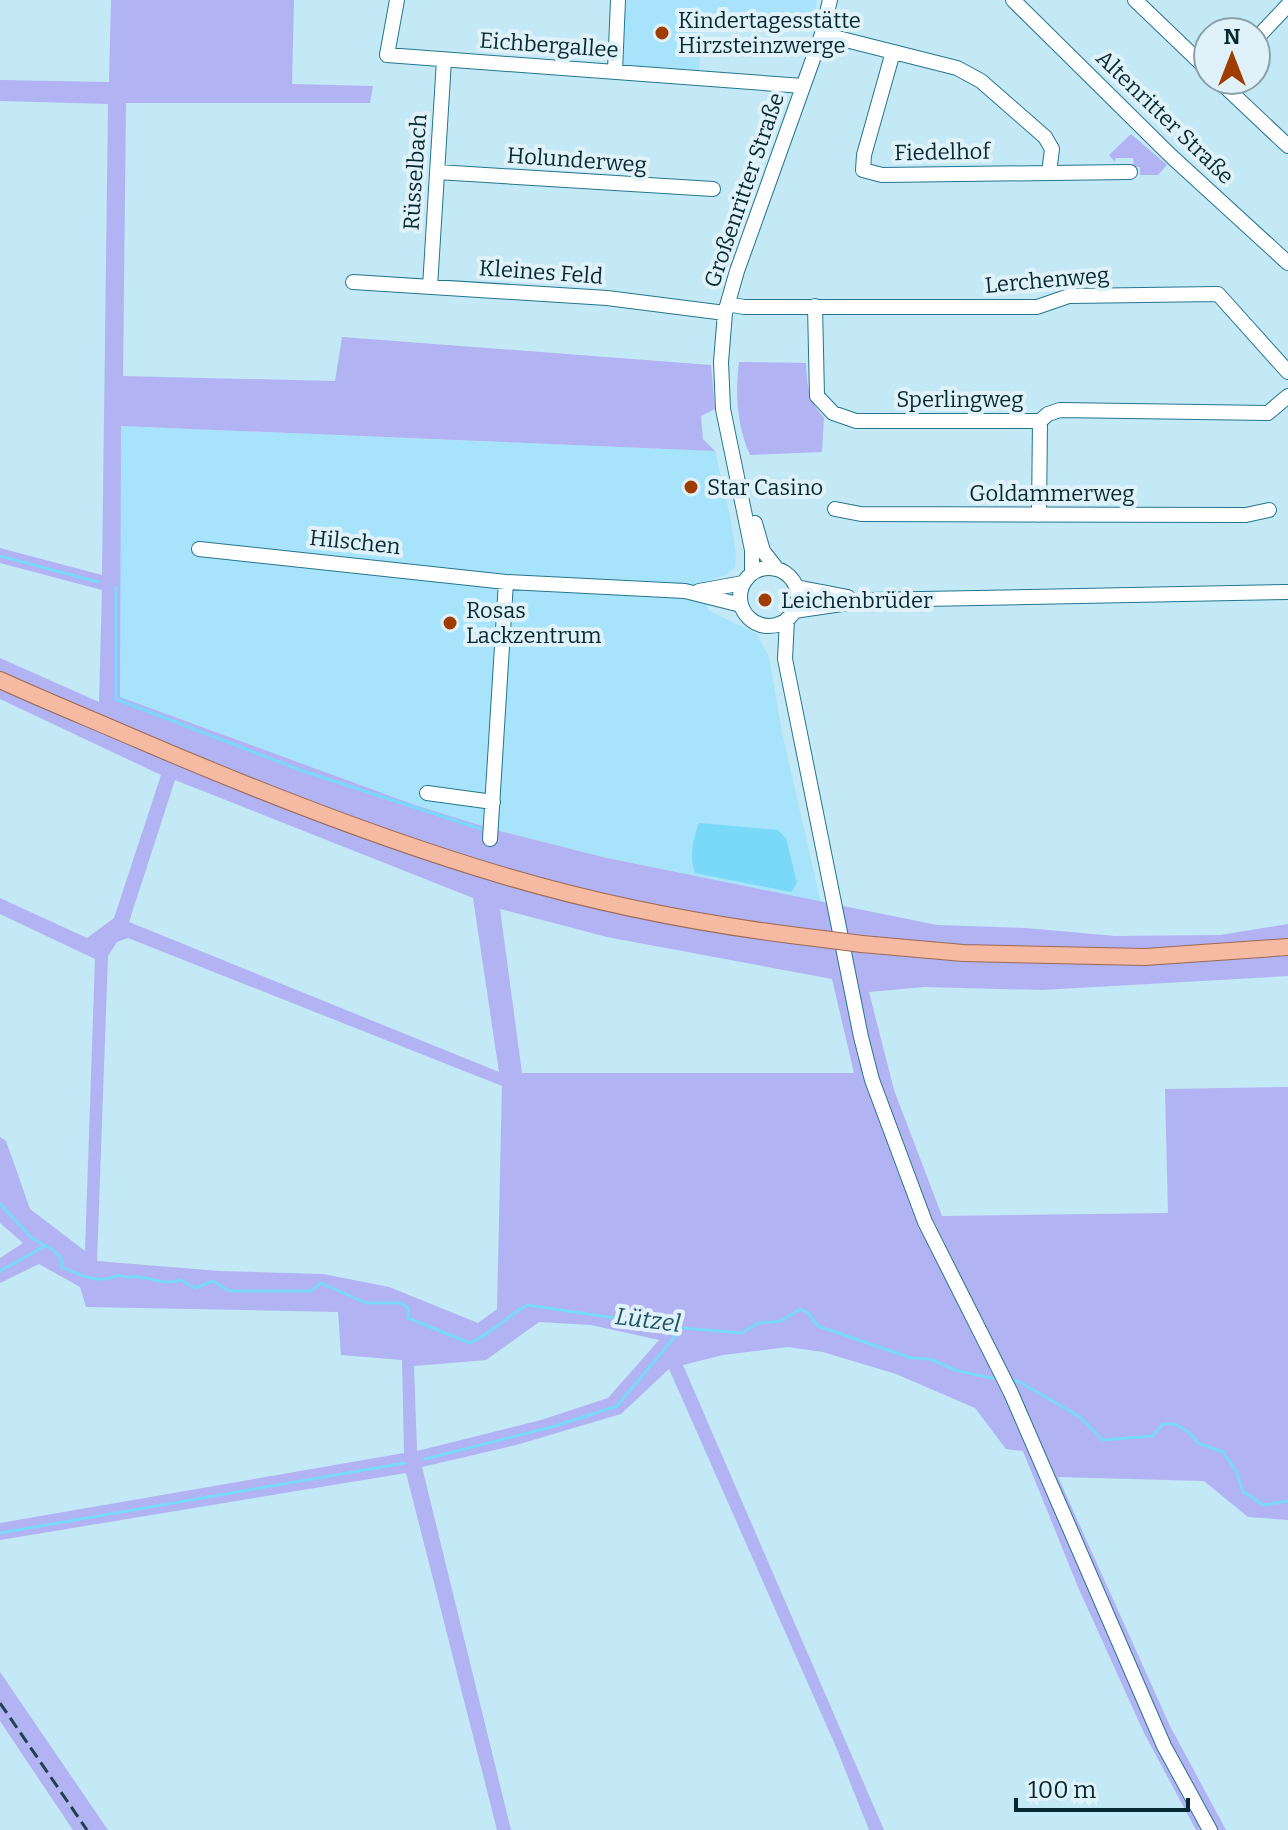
<svg xmlns="http://www.w3.org/2000/svg" width="1288" height="1830" font-family="Bitter,serif">
	<style>
		.built { fill: #a7e4fb }
		.green { fill: #b2b3f3; fill-rule: evenodd }
		.water { fill: #7ad8f9 }
		.lines { fill: none; stroke-linecap: round; stroke-linejoin: round }
		.stream { stroke: #7ad8f9; stroke-width: 3 }
		.minor-casing { stroke: #25758f; stroke-width: 16 }
		.major-casing { stroke: #9c6953; stroke-width: 18 }
		.minor { stroke: #fff; stroke-width: 14 }
		.major { stroke: #f4baa2; stroke-width: 16 }
		.rail { stroke: #20424e; stroke-width: 3; stroke-dasharray: 12 6; stroke-linecap: butt }
		.major-bridge-casing { stroke: #9c6953; stroke-width: 18; stroke-linecap: butt }
		.major-bridge { stroke: #f4baa2; stroke-width: 16 }
		.poi-dot { fill: #9f3c00; stroke: #e0f2f9; stroke-width: 3 }
		.labels { text-anchor: middle; dominant-baseline: central; stroke-width: 8; stroke-linejoin: round; paint-order: stroke }
		.poi-label { font-size: 22px; fill: #062833; stroke: #e0f2f9; text-anchor: start }
		.street-label { font-size: 22px; fill: #062833; stroke: #e0f2f9 }
		.water-label { font-size: 24px; font-style: italic; fill: #1e5364; stroke: #e0f2f9 }
	</style>
	<rect width="100%" height="100%" fill="#c3e8f6"/>
	<path class="built" d="M 624,0 L 817,0 L 812,26 L 703,18 L 699,70 L 621,65 Z
		M 120,426 L 715,451 L 730,516 L 736,554 L 735,567 L 726,575 L 707,580 L 708,610 L 757,634 L 769,657 L 782,732 L 821,903 L 607,858 L 492,829 L 415,805 L 120,697 Z"/>
	<path class="green" d="M 111,0 L 294,0 L 292,84 L 373,86 L 370,103 L 126,103 L 123,376 L 335,381 L 342,337 L 711,365 L 715,409 L 701,416 L 703,439 L 715,451 L 121,426 L 120,697 L 415,805 L 492,829 L 607,858 L 937,925 L 1026,928 L 1115,936 L 1220,935 L 1288,924 L 1288,976 L 1042,990 L 925,987 L 869,992 L 894,1090 L 942,1216 L 1168,1213 L 1165,1089 L 1288,1087 L 1288,1520 L 1248,1517 L 1204,1481 L 1058,1477 L 1170,1726 L 1226,1830 L 1196,1830 L 1144,1733 L 1078,1587 L 1023,1451 L 1006,1449 L 975,1408 L 896,1374 L 823,1352 L 788,1347 L 723,1355 L 683,1365 L 884,1830 L 869,1830 L 836,1747 L 669,1369 L 621,1414 L 516,1445 L 422,1467 L 511,1830 L 497,1830 L 406,1473 L 0,1540 L 0,1523 L 404,1453 L 402,1360 L 341,1355 L 338,1312 L 86,1307 L 80,1287 L 39,1264 L 0,1283 L 0,1258 L 23,1243 L 0,1223 L 0,1137 L 6,1141 L 30,1209 L 85,1251 L 95,959 L 0,914 L 0,898 L 87,938 L 114,918 L 161,775 L 0,699 L 0,658 L 99,702 L 102,590 L 0,563 L 0,548 L 102,575 L 108,104 L 0,101 L 0,80 L 109,82 ZM 175,780 L 473,898 L 499,1072 L 129,922 ZM 500,909 L 607,937 L 832,979 L 854,1073 L 522,1073 ZM 128,938 L 502,1086 L 497,1309 L 478,1323 L 389,1287 L 323,1274 L 219,1271 L 97,1261 L 108,956 L 117,942 ZM 539,1322 L 591,1325 L 659,1340 L 608,1398 L 541,1420 L 417,1451 L 414,1366 L 486,1360 Z
		M 1131,134 L 1167,165 L 1158,175 L 1140,175 L 1140,167 L 1134,167 L 1133,158 L 1116,158 L 1115,162 L 1109,155 Z
		M 739,362 L 806,363 C 807,384 808,402 824,417 L 822,452 L 750,455 C 737,425 735,395 739,362 Z
		M 0,1672 L 108,1830 L 73,1830 L 0,1721 Z"/>
	<path class="water" d="M 699,823 L 778,830 L 786,838 L 797,883 L 791,892 L 695,873 C 689,857 693,839 699,823 Z"/>
	<g class="lines">
		<path class="stream" d="M 0,556 L 98,582
			M 116,587 L 116,699 L 303,771 L 481,829
			M 0,1204 L 32,1238 L 53,1250 L 61,1258 L 62,1267 C 80,1275 99,1285 118,1275 C 127,1279 130,1276 139,1277 C 156,1279 162,1285 181,1280 L 195,1288 L 213,1281 L 229,1291 L 311,1291 L 321,1283 L 366,1303 L 401,1303 L 408,1308 L 408,1318 L 470,1343 C 492,1333 507,1317 527,1305 L 682,1328 L 742,1333 L 758,1323 L 781,1321 L 800,1309 L 808,1313 L 818,1326 L 911,1358 L 930,1359 L 958,1371 L 997,1379
			M 0,1271 L 45,1246
			M 1009,1380 L 1018,1381 L 1080,1417 L 1103,1440 L 1152,1436 L 1163,1424 L 1175,1424 L 1190,1433 L 1198,1443 L 1223,1452 L 1236,1471 L 1243,1492 L 1264,1505 L 1288,1501
			M 425,1459 L 555,1426 L 617,1406 L 682,1328
			M 0,1533 L 405,1463"/>
		<defs>
			<path id="minor" d="M 397,0 L 387,55 L 803,86
				M 1013,0 L 1171,156 L 1288,263
				M 1135,0 L 1208,70
				M 822,34 L 957,68 L 981,81 L 1045,137 L 1052,149 L 1049,173 L 882,175 L 863,170 L 864,155 L 893,52
				M 1256,39 L 1288,5
				M 615,71 L 618,0
				M 1218,80 L 1288,146
				M 437,172 L 713,189
				M 1049,173 L 1130,172
				M 353,282 L 607,298 L 725,313
				M 430,287 L 444,60
				M 728,304 L 744,307 L 1037,307 L 1069,296 L 1218,294 L 1288,372
				M 815,306 L 817,396 L 833,413 L 856,421 L 1040,421 L 1048,414 L 1060,410 L 1268,413 L 1288,396
				M 835,509 L 861,514 L 1246,515 L 1269,510
				M 1039,515 L 1040,421
				M 755,523 L 763,551 L 777,569
				M 199,549 L 506,582 L 685,591 L 741,605
				M740 597a29 29 0 1 1 58 0a29 29 0 1 1-58 0Z
				M 752,573 L 752,550 L 723,409 L 721,362 L 725,313 L 737,271 L 822,34 L 830,0
				M 796,587 L 848,597
				M 699,591 L 743,583
				M 794,611 L 869,600 L 1288,592
				M 787,619 L 785,659 L 861,1037 L 872,1080 L 925,1222 L 1011,1393 L 1164,1746 L 1210,1830
				M 427,793 L 493,802
				M 490,839 L 506,582"/>
			<path id="major" d="M 0,680 C 46,701 93,720 139,740 C 260,792 382,840 508,877 C 610,907 718,927 823,939
				M 862,944 L 963,953 L 1145,957 L 1288,947"/>
		</defs>
		<use href="#minor" class="minor-casing"/>
		<use href="#major" class="major-casing"/>
		<use href="#minor" class="minor"/>
		<use href="#major" class="major"/>
		<path class="rail" d="M 0,1703 L 87,1830"/>
		<defs>
			<path id="major-bridge" d="M 823,939 L 862,944"/>
		</defs>
		<use href="#major-bridge" class="major-bridge-casing"/>
		<use href="#major-bridge" class="major-bridge"/>
	</g>
	<g class="poi-dot">
		<circle cx="662" cy="33" r="8"/>
		<circle cx="691" cy="487" r="8"/>
		<circle cx="765" cy="600" r="8"/>
		<circle cx="450" cy="623" r="8"/>
	</g>
	<g class="labels">
		<g class="poi-label">
			<text x="678" y="20">Kindertagesstätte<tspan x="678" dy="25">Hirzsteinzwerge</tspan></text>
			<text x="707" y="487">Star Casino</text>
			<text x="781" y="600">Leichenbrüder</text>
			<text x="466" y="610">Rosas<tspan x="466" dy="25">Lackzentrum</tspan></text>
		</g>
		<g class="street-label">
			<text transform="translate(549 45) rotate(4)">Eichbergallee</text>
			<text transform="translate(1165 117) rotate(44)">Altenritter Straße</text>
			<text transform="translate(942 152) rotate(-1)">Fiedelhof</text>
			<text transform="translate(577 160) rotate(4)">Holunderweg</text>
			<text transform="translate(415 172) rotate(-86)">Rüsselbach</text>
			<text transform="translate(744 190) rotate(-71)">Großenritter Straße</text>
			<text transform="translate(541 272) rotate(4)">Kleines Feld</text>
			<text transform="translate(1047 280) rotate(-5)">Lerchenweg</text>
			<text x="960" y="399">Sperlingweg</text>
			<text x="1052" y="493">Goldammerweg</text>
			<text transform="translate(355 542) rotate(6)">Hilschen</text>
		</g>
		<g class="water-label">
			<text transform="translate(648 1320) rotate(7)">Lützel</text>
		</g>
	</g>
	<g transform="translate(1232 56)"><circle r="38" fill="#e0f2f9" stroke="#89a1aa" stroke-width="2"/>
	<path d="M0-6L14 30L0 20L-14 30Z" fill="#9f3c00"/>
	<text y="-12" font-size="22" font-weight="bold" text-anchor="middle" fill="#062833">N</text>
	</g>
	<path d="M1016 1798v12h172v-12" fill="none" stroke="#062833" stroke-width="4"/>
	<text x="1028" y="1798" font-size="24" fill="#062833" stroke="#e0f2f9" stroke-width="6" paint-order="stroke">100 m</text>
</svg>
